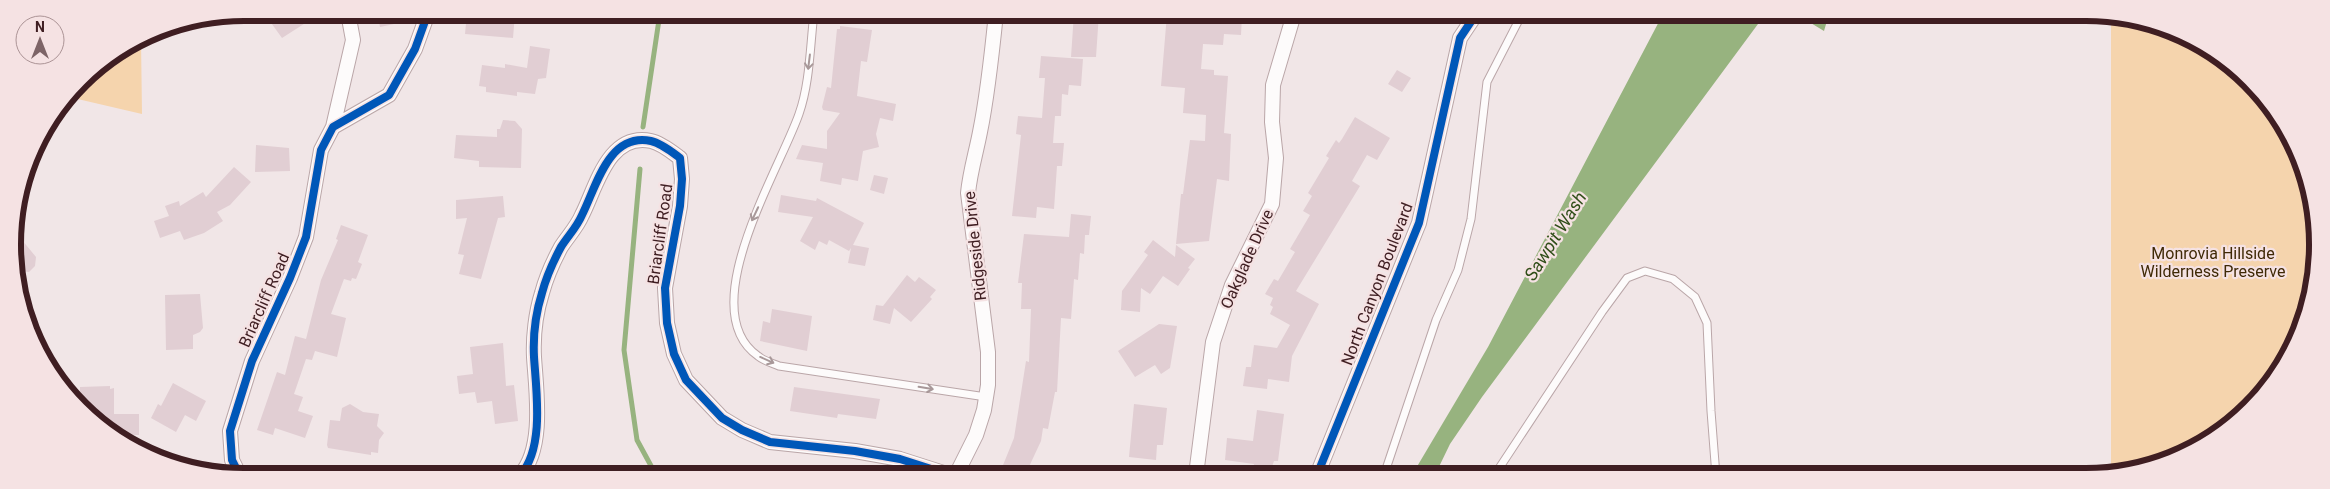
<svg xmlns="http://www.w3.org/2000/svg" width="2330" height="489" font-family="Roboto,sans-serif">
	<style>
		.green { fill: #f5d4ad }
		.water { fill: #97b37f }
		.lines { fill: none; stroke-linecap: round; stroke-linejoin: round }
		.stream { stroke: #97b37f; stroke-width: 5 }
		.building { fill: #e1ced3 }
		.service-casing { stroke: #baa6a8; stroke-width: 9 }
		.minor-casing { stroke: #baa6a8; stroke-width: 16 }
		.service { stroke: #fdfbfb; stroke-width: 7 }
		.minor { stroke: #fdfbfb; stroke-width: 14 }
		.cycleway-casing { stroke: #f5e2e3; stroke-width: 11 }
		.cycleway { stroke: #0057b8; stroke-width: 8 }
		.oneway { stroke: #a89899 }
		.labels { text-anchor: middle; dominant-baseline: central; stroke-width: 4.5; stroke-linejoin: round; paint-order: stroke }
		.street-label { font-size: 16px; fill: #3f1e22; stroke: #f5e2e3 }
		.park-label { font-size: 16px; fill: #3f2906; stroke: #f5e2e3 }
		.water-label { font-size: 18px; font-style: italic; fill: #304e19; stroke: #f5e2e3 }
		.rim { fill: none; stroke: #3f1e22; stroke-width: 6 }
	</style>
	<rect width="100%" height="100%" fill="#f1e6e7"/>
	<path class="green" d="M 2111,14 L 2201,43 L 2269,103 L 2310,184 L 2316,274 L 2294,347 L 2249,409 L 2188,453 L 2111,473 Z
		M 141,40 L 142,114 L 69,97 L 81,80 Z"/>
	<path class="water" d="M 1663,14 L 1742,14 L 1758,24 L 1482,397 L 1450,444 L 1435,475 L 1412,475 L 1488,347 Z
		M 1796,14 L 1829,14 L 1824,31 Z"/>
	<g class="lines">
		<path class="stream" d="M 643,127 L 660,13
			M 640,169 L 624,350 L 637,440 L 656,475"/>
	</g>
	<path class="building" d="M 264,13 L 321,13 L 282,38 Z
		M 377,13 L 392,13 L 394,24 L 380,27 Z
		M 467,13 L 515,13 L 513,38 L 465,34 Z
		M 1074,13 L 1099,13 L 1096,57 L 1071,57 Z
		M 1167,14 L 1205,17 L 1222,17 L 1223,14 L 1242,15 L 1241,35 L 1224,34 L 1223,45 L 1203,44 L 1201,69 L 1214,70 L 1214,75 L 1228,76 L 1224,133 L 1231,134 L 1229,181 L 1217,179 L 1209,241 L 1176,244 L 1181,194 L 1183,194 L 1190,140 L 1205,141 L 1206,115 L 1183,113 L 1185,88 L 1161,86 Z
		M 840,26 L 872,30 L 867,62 L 861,61 L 857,96 L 896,104 L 893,121 L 880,118 L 876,134 L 879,147 L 863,151 L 858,181 L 842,178 L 841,185 L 820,181 L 823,163 L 796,159 L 802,145 L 827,149 L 827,131 L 840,113 L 823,110 L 822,107 L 827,87 L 831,88 L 837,29 L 840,29 Z
		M 530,46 L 550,49 L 546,78 L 538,79 L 535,94 L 517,92 L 517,96 L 486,92 L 486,87 L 479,86 L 482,65 L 505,68 L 505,64 L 527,68 Z
		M 1041,56 L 1083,59 L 1081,86 L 1069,85 L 1068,95 L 1062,94 L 1061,116 L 1055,116 L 1053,143 L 1064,143 L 1062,166 L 1057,166 L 1054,209 L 1037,207 L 1036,218 L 1012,216 L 1021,135 L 1016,134 L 1018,116 L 1042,118 L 1045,78 L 1039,78 Z
		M 1397,70 L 1411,78 L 1402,92 L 1388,84 Z
		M 1355,117 L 1390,138 L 1377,160 L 1367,155 L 1352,181 L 1360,186 L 1296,291 L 1319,304 L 1292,356 L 1289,382 L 1268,379 L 1267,389 L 1243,386 L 1246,367 L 1251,367 L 1254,345 L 1277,348 L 1290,325 L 1270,314 L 1273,307 L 1270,305 L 1273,298 L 1265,294 L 1274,279 L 1278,281 L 1295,252 L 1290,249 L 1310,215 L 1303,211 L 1312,196 L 1308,193 L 1329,158 L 1326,156 L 1336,140 L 1339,143 L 1342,139 Z
		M 503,120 L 515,121 L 522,129 L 521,168 L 479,167 L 479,161 L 454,158 L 456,135 L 497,137 L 497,129 L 500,129 Z
		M 256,145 L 289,148 L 290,171 L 255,172 Z
		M 234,167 L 251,182 L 230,205 L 217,212 L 223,221 L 204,233 L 184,240 L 180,231 L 160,238 L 154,221 L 169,216 L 165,206 L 179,201 L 180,206 L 203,192 L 206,197 Z
		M 874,175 L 888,178 L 884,194 L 870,190 Z
		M 781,195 L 816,201 L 817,198 L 864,223 L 853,245 L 869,248 L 865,266 L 848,263 L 851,248 L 849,251 L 829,240 L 827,245 L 819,241 L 815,250 L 800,241 L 813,217 L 778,212 Z
		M 503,196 L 505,217 L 498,218 L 481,279 L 459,274 L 464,255 L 458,254 L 467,218 L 456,219 L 456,200 Z
		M 1071,214 L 1091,216 L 1089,235 L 1085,235 L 1084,254 L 1080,253 L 1078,280 L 1074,279 L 1071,319 L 1061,318 L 1057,392 L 1055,392 L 1048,429 L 1043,428 L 1041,441 L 1027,471 L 1022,469 L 1020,475 L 999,475 L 1014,438 L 1026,361 L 1029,362 L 1031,309 L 1021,309 L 1022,283 L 1018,283 L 1024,234 L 1069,237 Z
		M 341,225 L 368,235 L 358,262 L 362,264 L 356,279 L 352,278 L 351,281 L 344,279 L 331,314 L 346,318 L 337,357 L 315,351 L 312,360 L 306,359 L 294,394 L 303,397 L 298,411 L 313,416 L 305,438 L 275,428 L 273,435 L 257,430 L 277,372 L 285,375 L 295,336 L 306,339 L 321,280 L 338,240 L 336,239 Z
		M 13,229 L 36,257 L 35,266 L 29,272 L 18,271 Z
		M 1153,240 L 1175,257 L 1176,245 L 1195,259 L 1188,268 L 1190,269 L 1178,286 L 1163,276 L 1150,294 L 1141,288 L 1140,312 L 1121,310 L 1122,291 L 1148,255 L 1144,252 Z
		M 907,275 L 915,282 L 919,277 L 936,290 L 930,297 L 932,299 L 911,322 L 894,308 L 890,324 L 873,320 L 876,305 L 883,306 Z
		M 200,294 L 203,328 L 200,332 L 193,335 L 193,349 L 166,350 L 165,295 Z
		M 772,309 L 812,316 L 807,351 L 760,341 L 763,321 L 770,323 Z
		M 1159,324 L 1177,326 L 1170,368 L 1161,374 L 1155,365 L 1135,377 L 1118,351 Z
		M 503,343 L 506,386 L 514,385 L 518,421 L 495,424 L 492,401 L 477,403 L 475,392 L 459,394 L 457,376 L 473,374 L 470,347 Z
		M 173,383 L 206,401 L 196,421 L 185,415 L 176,432 L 151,418 L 158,404 L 161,406 Z
		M 110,386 L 110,389 L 114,388 L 114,414 L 139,414 L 139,435 L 119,435 L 70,397 L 66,391 L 80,391 L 80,387 Z
		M 794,387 L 880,399 L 876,419 L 838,414 L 837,418 L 790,411 Z
		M 350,404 L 363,412 L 379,414 L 377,426 L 384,433 L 379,440 L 378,453 L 371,452 L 371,455 L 328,448 L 327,445 L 330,420 L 340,421 L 342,408 Z
		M 1134,404 L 1167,408 L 1163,445 L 1157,445 L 1156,460 L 1129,457 Z
		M 1257,410 L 1284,414 L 1278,461 L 1274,461 L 1269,475 L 1256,475 L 1257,468 L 1253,468 L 1254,464 L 1225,460 L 1227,438 L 1253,441 Z"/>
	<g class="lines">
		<defs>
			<path id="service" d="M 814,13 C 810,46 810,83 799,114 C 780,169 692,310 758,356 C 764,361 772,363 779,366 L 986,397
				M 1384,475 L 1436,320 L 1458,270 L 1471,219 L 1487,82 L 1522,14
				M 1494,476 L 1602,312 L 1627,278 L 1645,271 L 1673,279 L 1695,297 L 1707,323 L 1711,411 L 1716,476"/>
			<path id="minor" d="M 333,127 L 353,40 L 348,13
				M 243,475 L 238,472 L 232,460 L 230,431 L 252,361 L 290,278 L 306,237 L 321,150 L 333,127 L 389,95 L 415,49 L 428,13
				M 520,475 C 545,449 536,389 534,357 C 533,337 536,312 542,293 C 546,278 554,260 561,247 C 568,236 577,227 582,215 C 596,188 608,132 651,141 C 661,143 672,152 680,158 L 682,179 L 680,206 L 665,288 L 667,323 L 674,354 L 686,380 L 722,418 L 742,430 L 770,442 L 855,451 L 900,459 L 950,475
				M 956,475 L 976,435 L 984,410 L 988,385 L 988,352 L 968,193 C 970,172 976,153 980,132 C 988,93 992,53 996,13
				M 1196,475 L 1213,342 L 1232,285 L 1272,204 L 1276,158 L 1272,122 L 1273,85 L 1294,14
				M 1317,475 L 1419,223 L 1460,38 L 1476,14"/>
		</defs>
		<use href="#service" class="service-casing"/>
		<use href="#minor" class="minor-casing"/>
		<use href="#service" class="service"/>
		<use href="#minor" class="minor"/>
		<defs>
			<path id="cycleway" d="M 243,475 L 238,472 L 232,460 L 230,431 L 252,361 L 290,278 L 306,237 L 321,150 L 333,127 L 389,95 L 415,49 L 428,13
				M 520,475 C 545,449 536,389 534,357 C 533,337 536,312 542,293 C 546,278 554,260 561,247 C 568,236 577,227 582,215 C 596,188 608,132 651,141 C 661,143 672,152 680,158 L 682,179 L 680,206 L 665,288 L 667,323 L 674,354 L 686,380 L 722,418 L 742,430 L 770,442 L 855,451 L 900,459 L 950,475
				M 1317,475 L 1419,223 L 1460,38 L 1476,14"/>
		</defs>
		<use href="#cycleway" class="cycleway-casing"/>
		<use href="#cycleway" class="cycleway"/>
	</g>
	<defs><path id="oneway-shaft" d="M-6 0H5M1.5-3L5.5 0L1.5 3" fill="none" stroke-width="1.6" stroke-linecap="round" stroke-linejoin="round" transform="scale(1.25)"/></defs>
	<g class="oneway">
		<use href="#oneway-shaft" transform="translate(809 62) rotate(97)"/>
		<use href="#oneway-shaft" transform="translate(755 214) rotate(115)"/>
		<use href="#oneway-shaft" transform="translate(767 360) rotate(24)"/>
		<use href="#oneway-shaft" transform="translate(926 388) rotate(9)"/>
	</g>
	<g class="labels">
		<g class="street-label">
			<text transform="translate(660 234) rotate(-82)">Briarcliff Road</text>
			<text transform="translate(975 246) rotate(-96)">Ridgeside Drive</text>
			<text transform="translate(1247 259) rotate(-66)">Oakglade Drive</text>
			<text transform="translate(1377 284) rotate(-69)">North Canyon Boulevard</text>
			<text transform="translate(264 300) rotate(-66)">Briarcliff Road</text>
		</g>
		<g class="park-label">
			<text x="2213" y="253">Monrovia Hillside<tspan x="2213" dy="18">Wilderness Preserve</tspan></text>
		</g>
		<g class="water-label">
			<text transform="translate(1555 236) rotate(-58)">Sawpit Wash</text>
		</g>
	</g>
	<path d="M0 0H2330V489H0ZM244 21H2086A223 223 0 0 1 2309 244V245A223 223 0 0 1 2086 468H244A223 223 0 0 1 21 245V244A223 223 0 0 1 244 21Z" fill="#f5e2e3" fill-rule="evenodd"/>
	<path class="rim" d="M244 21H2086A223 223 0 0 1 2309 244V245A223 223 0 0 1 2086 468H244A223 223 0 0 1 21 245V244A223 223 0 0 1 244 21Z"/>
	<g transform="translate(40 40)"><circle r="24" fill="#f5e2e3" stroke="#ac9496"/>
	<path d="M0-4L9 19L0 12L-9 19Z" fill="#7d6467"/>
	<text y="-8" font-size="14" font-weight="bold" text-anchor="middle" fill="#3f1e22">N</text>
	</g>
</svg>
